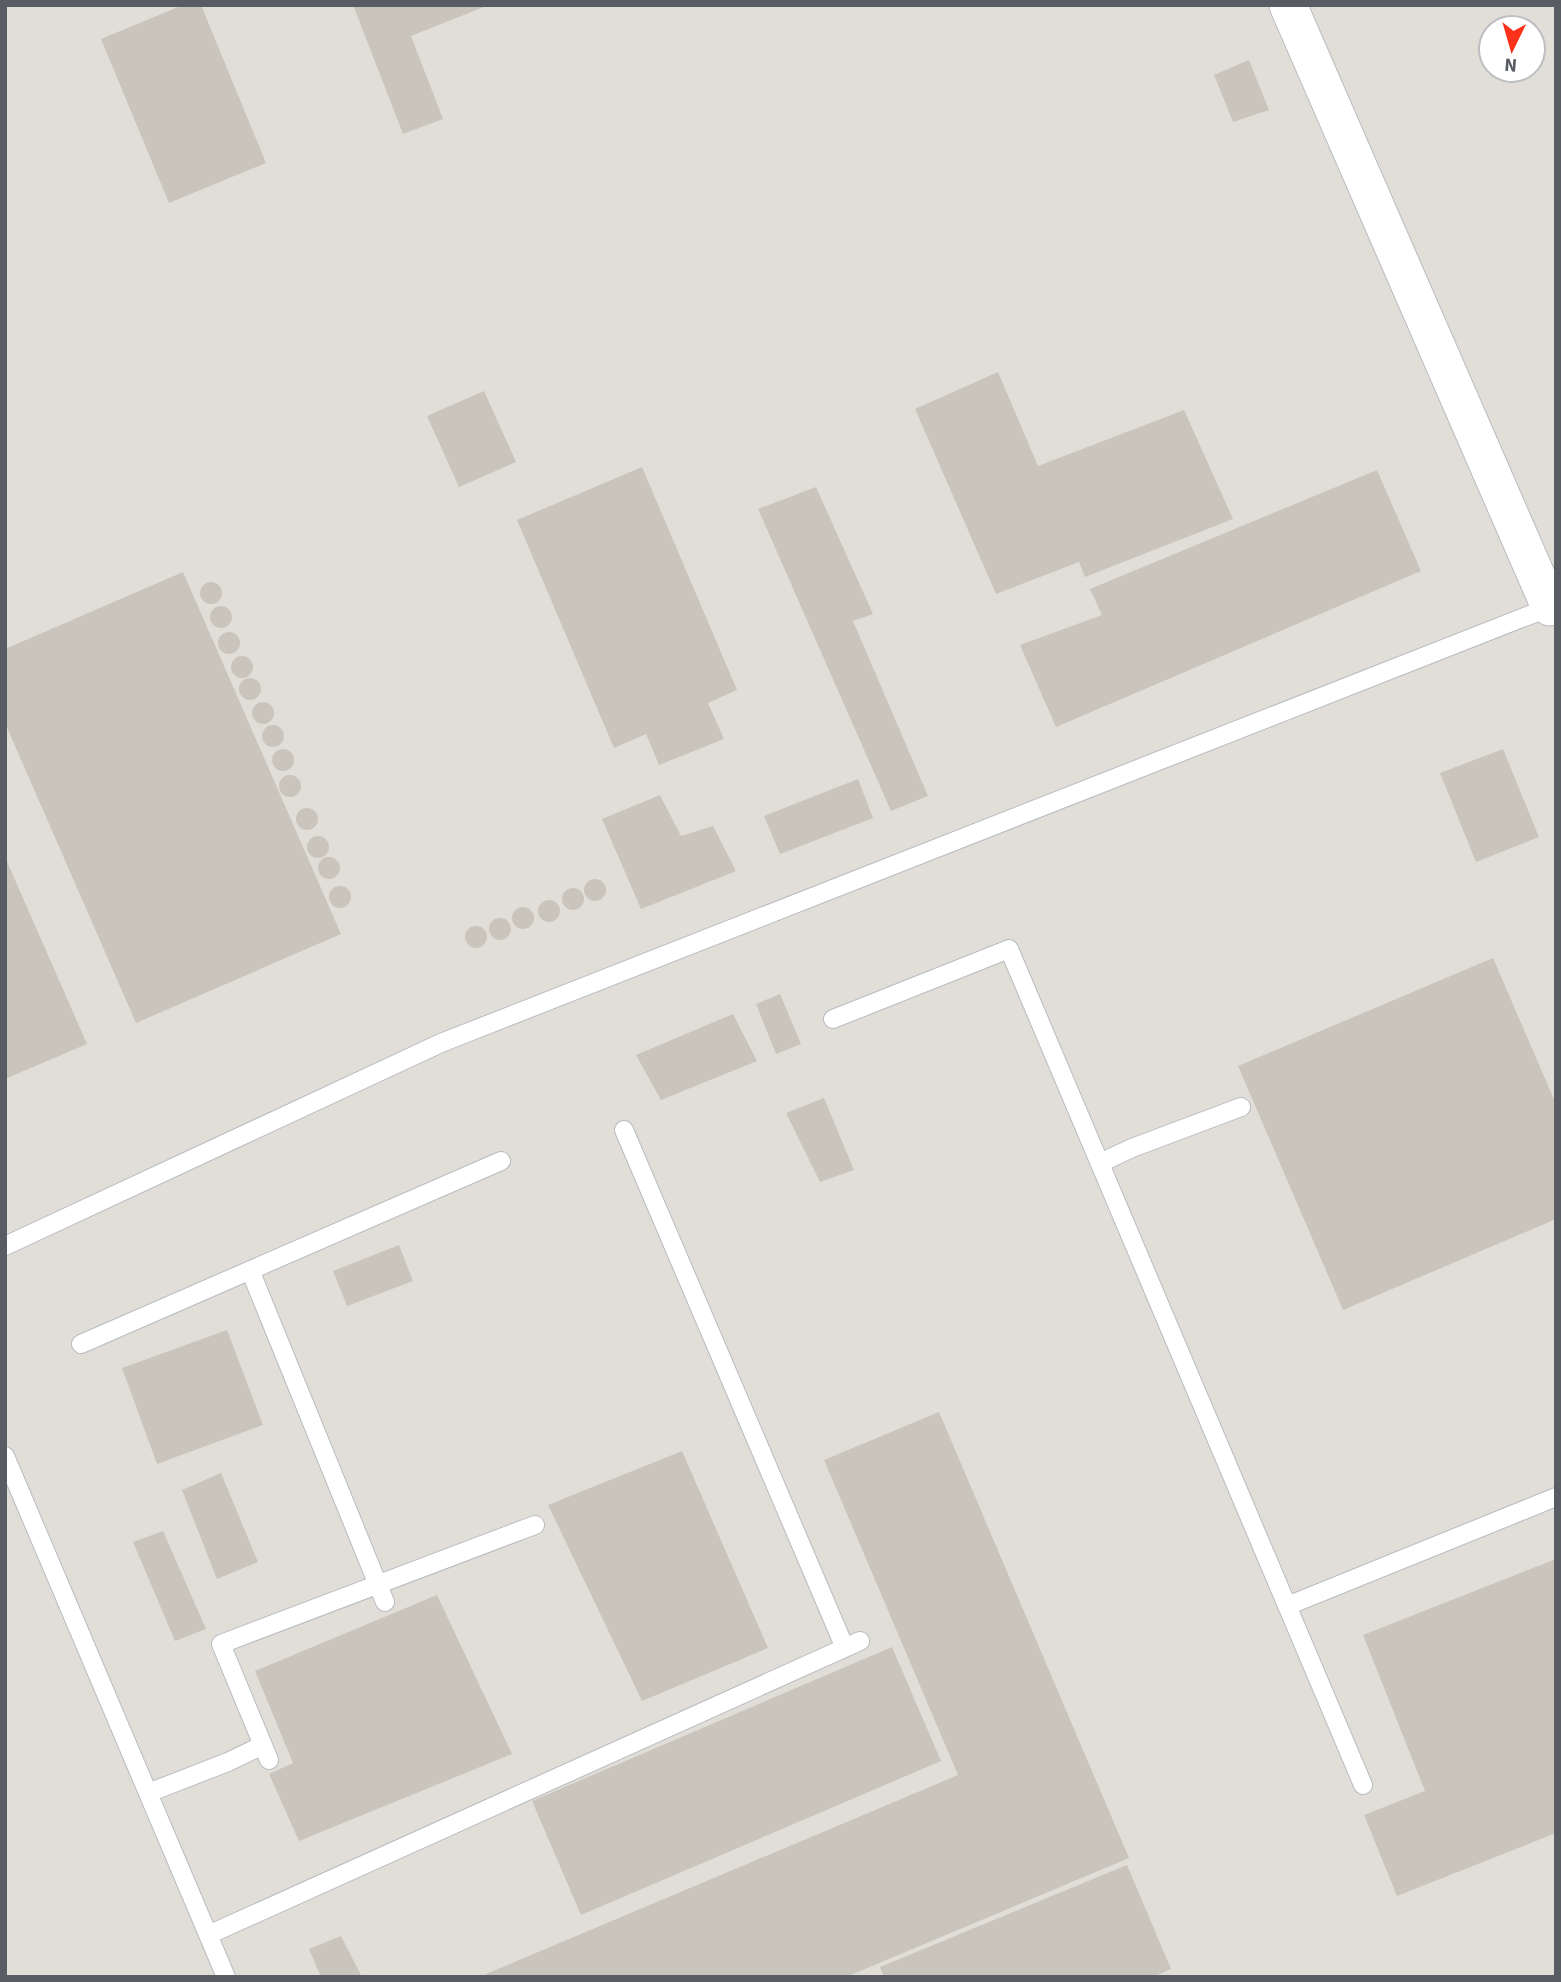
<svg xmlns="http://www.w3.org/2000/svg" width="1561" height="1982" font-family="'Source Sans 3',sans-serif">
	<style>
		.industrial { fill: #e1ded8; fill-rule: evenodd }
		.building { fill: #c9c5bd }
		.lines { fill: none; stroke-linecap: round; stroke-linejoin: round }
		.lane-casing { stroke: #b8bbc1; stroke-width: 20 }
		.street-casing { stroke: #b8bbc1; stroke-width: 39 }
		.lane { stroke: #fff; stroke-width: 18 }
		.street { stroke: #fff; stroke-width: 37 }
	</style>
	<rect width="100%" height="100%" fill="#eeebe0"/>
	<path class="industrial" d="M 5,5 L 1556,5 L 1556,1977 L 5,1977 ZM 1491,28 L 1533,28 L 1533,70 L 1491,70 Z"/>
	<path class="building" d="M 183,5 L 201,5 L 266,163 L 169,203 L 101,39 Z
		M 353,5 L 489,5 L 411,36 L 443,119 L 403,134 Z
		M 1249,60 L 1269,110 L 1233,122 L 1214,75 Z
		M 998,372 L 1038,466 L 1184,410 L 1233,519 L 1085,577 L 1079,562 L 996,594 L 915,409 Z
		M 484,391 L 516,462 L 459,487 L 427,416 Z
		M 642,467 L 737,690 L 708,703 L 724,739 L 659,765 L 646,734 L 614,748 L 517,520 Z
		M 1377,470 L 1421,571 L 1056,727 L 1020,645 L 1102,615 L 1090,589 Z
		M 816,487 L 873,614 L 853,621 L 928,796 L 891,811 L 758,509 Z
		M 183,572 L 341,934 L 136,1023 L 5,723 L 5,649 Z
		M200 593a11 11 0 1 1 22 0a11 11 0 1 1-22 0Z
		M210 617a11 11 0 1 1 22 0a11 11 0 1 1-22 0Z
		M218 643a11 11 0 1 1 22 0a11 11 0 1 1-22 0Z
		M231 667a11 11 0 1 1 22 0a11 11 0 1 1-22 0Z
		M239 689a11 11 0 1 1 22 0a11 11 0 1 1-22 0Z
		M252 713a11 11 0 1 1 22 0a11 11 0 1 1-22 0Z
		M262 736a11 11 0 1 1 22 0a11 11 0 1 1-22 0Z
		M 1503,749 L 1539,837 L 1476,862 L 1440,773 Z
		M272 760a11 11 0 1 1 22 0a11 11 0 1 1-22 0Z
		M279 786a11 11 0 1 1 22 0a11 11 0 1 1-22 0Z
		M 858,779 L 873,818 L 780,854 L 764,816 Z
		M 660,795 L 681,836 L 713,826 L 736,871 L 641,909 L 602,819 Z
		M296 819a11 11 0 1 1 22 0a11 11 0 1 1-22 0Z
		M307 847a11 11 0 1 1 22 0a11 11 0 1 1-22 0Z
		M 5,857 L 87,1044 L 5,1079 Z
		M318 868a11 11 0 1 1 22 0a11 11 0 1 1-22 0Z
		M584 890a11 11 0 1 1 22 0a11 11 0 1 1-22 0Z
		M329 897a11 11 0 1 1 22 0a11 11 0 1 1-22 0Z
		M562 899a11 11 0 1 1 22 0a11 11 0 1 1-22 0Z
		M538 911a11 11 0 1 1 22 0a11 11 0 1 1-22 0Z
		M512 918a11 11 0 1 1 22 0a11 11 0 1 1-22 0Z
		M489 929a11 11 0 1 1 22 0a11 11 0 1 1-22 0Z
		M465 937a11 11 0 1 1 22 0a11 11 0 1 1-22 0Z
		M 1493,958 L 1556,1104 L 1556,1219 L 1343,1310 L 1238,1066 Z
		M 780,994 L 801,1044 L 776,1054 L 756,1004 Z
		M 733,1014 L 757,1061 L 661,1100 L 636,1055 Z
		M 824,1098 L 854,1170 L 820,1182 L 786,1113 Z
		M 399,1245 L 413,1281 L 347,1306 L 333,1271 Z
		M 227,1330 L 263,1425 L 157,1464 L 122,1368 Z
		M 939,1412 L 1129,1858 L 846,1977 L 479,1977 L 958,1775 L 824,1460 Z
		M 682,1451 L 768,1648 L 642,1701 L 548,1505 Z
		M 221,1473 L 258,1562 L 217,1579 L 182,1490 Z
		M 163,1531 L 206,1629 L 175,1641 L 133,1542 Z
		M 1556,1559 L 1556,1833 L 1397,1896 L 1364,1815 L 1425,1791 L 1363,1635 Z
		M 437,1595 L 512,1754 L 299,1841 L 269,1774 L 293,1763 L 255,1671 Z
		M 892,1647 L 941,1761 L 581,1915 L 532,1801 Z
		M 1127,1865 L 1171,1969 L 1153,1977 L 884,1977 L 880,1967 Z
		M 341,1936 L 362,1977 L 321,1977 L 309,1949 Z"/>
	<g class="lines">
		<defs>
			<path id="lane" d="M 833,1019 L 1009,949 L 1363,1785
				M 624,1130 L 845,1648
				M 1100,1163 L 1132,1148 L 1241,1107
				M 5,1246 L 441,1043 L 1550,607
				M 250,1270 L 385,1602
				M 81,1344 L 501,1161
				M 5,1456 L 226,1977
				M 1287,1606 L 1556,1497
				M 269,1760 L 221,1644 L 535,1525
				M 148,1793 L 228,1762 L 263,1745
				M 208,1935 L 860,1641"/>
			<path id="street" d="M 1288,5 L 1550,607"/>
		</defs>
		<use href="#lane" class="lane-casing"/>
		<use href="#street" class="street-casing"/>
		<use href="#lane" class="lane"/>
		<use href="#street" class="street"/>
	</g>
	<rect width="1561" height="1982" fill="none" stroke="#595d63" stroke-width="14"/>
	<g transform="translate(1512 49) rotate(185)"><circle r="33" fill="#ffffff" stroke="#bdbec1" stroke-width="2"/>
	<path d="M0-5L12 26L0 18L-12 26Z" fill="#fb3219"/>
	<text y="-10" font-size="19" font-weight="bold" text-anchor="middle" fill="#595d63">N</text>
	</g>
</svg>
